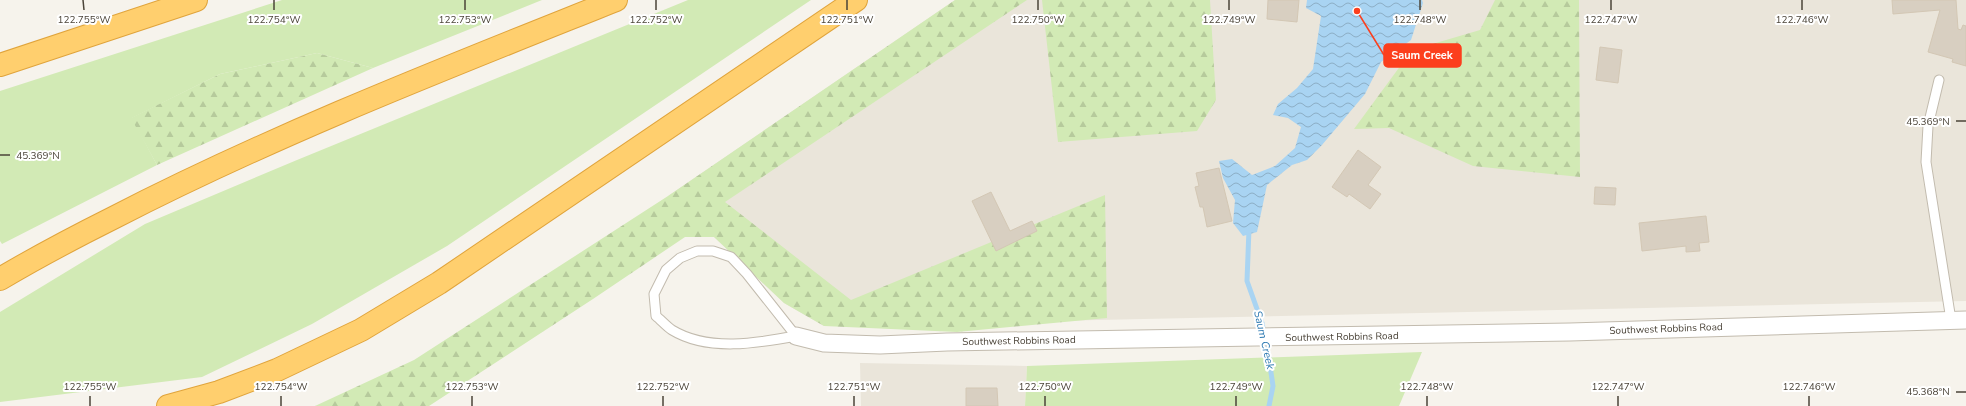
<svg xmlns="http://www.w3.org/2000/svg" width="1966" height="406" font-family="'Nunito Sans',sans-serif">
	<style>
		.residential { fill: #eae5da }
		.green { fill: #d2eab5 }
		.forest { fill: url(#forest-firs) }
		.water { fill: url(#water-waves) }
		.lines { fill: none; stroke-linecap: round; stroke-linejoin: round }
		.stream { stroke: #a9d4f2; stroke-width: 5 }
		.building { fill: #d8cfc1; stroke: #d3c7b4 }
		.service-casing { stroke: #c2bbae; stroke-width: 11 }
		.minor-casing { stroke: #c2bbae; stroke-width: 19 }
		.motorway-casing { stroke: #e0a43c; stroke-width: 24 }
		.service { stroke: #fff; stroke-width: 9 }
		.minor { stroke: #fff; stroke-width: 17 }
		.motorway { stroke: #ffcf6e; stroke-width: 22 }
		.ticks { fill: none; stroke: #4b4439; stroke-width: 1.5 }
		.labels { text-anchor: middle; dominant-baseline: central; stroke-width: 4; stroke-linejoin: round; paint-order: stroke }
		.street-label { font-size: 10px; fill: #4b4439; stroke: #fff }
		.water-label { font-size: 11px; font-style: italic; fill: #2e7ab2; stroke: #fff }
		.ticks-label { font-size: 10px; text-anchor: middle; fill: #4b4439; stroke: #fff; stroke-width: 4; stroke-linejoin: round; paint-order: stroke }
		.leader { fill: none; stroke: #fc3f1d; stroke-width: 1.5 }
		.callout-dot { fill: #fc3f1d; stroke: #fff; stroke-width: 1.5 }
		.callout { fill: #fc3f1d; stroke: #fc3f1d; stroke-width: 1.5 }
		.callout-label { font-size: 11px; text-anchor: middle; font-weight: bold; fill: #fff }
	</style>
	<defs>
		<pattern id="forest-firs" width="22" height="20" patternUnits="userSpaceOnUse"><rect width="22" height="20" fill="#d2eab5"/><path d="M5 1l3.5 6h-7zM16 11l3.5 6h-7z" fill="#b6ca9c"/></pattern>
		<pattern id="water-waves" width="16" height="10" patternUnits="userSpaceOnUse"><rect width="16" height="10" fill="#a9d4f2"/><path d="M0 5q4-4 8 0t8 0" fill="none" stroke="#8caec5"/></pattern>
	</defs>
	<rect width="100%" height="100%" fill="#f6f3ec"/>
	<path class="residential" d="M 955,0 L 1966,0 L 1966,301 L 824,326 L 784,303 L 714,237 L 685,237 L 668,196 Z
		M 860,363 L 1027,366 L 1025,406 L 861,406 Z"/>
	<path class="green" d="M 282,0 L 542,0 L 373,68 L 317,53 L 220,74 L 132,118 L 157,165 L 2,244 L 0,241 L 0,91 Z
		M 688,0 L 811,0 L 447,246 L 312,324 L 202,377 L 0,402 L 0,312 L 145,224 L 297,160 Z
		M 1422,352 L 1399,406 L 1025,406 L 1027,366 Z"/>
	<path class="forest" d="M 955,0 L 1027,0 L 725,202 L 851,300 L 1105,195 L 1107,318 L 957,332 L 824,326 L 784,303 L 714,237 L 685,237 L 593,299 L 429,406 L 315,406 L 414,360 L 668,196 Z
		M 1042,0 L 1210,0 L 1216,100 L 1197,131 L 1058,142 Z
		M 1495,0 L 1579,0 L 1580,177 L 1473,166 L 1389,128 L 1354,129 L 1412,50 L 1480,30 Z
		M 317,53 L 373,68 L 157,165 L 131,118 L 220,74 Z"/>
	<path class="water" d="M 1307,0 L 1422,0 L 1423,3 L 1411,40 L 1381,62 L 1365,94 L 1322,145 L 1307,160 L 1292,165 L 1267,185 L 1257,232 L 1243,236 L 1233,223 L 1235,200 L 1223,178 L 1219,161 L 1232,159 L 1252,175 L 1275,166 L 1295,148 L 1301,127 L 1288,118 L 1273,115 L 1278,104 L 1297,88 L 1313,69 L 1321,16 L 1306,8 Z"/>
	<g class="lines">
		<path class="stream" d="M 1249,229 L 1247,281 L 1262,323 L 1269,359 L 1273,386 L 1269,406"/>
	</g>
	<path class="building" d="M 1268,0 L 1299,0 L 1297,22 L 1267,19 Z
		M 1892,0 L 1956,0 L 1958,29 L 1961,30 L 1963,25 L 1966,26 L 1966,66 L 1952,62 L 1953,59 L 1928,52 L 1940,10 L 1893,14 Z
		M 1600,47 L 1622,50 L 1618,83 L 1596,80 Z
		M 1358,150 L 1381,167 L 1368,185 L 1381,194 L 1370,209 L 1349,194 L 1347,197 L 1332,187 Z
		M 1219,168 L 1232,221 L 1207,227 L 1203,207 L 1200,207 L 1195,187 L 1199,186 L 1196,173 Z
		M 1595,187 L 1616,188 L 1615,205 L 1594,204 Z
		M 991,192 L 1010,231 L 1032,221 L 1037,231 L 996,251 L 972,201 Z
		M 1706,216 L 1709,242 L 1699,243 L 1700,251 L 1686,252 L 1686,246 L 1642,251 L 1639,223 Z
		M 966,388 L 997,388 L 998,406 L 966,406 Z"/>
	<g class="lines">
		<defs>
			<path id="service" d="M 1939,80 L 1928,126 L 1926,162 L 1951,320
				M 697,251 L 713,251 L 731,257 L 747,274 L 796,336 C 758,343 708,352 672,330 C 667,327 661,320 656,316 L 654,294 L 666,270 L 680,258 Z"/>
			<path id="minor" d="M 796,336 L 824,343 L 880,345 L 947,342 L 1570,332 L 1966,320"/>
			<path id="motorway" d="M 0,65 L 196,0
				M 0,279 C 37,257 75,237 113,218 C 276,134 446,68 616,0
				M 168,406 L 219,392 L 277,370 L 361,330 L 439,283 L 856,0"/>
		</defs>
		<use href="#service" class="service-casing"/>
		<use href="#minor" class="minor-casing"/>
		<use href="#motorway" class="motorway-casing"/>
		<use href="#service" class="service"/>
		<use href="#minor" class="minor"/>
		<use href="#motorway" class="motorway"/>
	</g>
	<path class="ticks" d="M 83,0 L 84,10M 274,0 L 274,10M 465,0 L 465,10M 656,0 L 656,10M 847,0 L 847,10M 1038,0 L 1038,10M 1229,0 L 1229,10M 1420,0 L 1420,10M 1611,0 L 1611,10M 1802,0 L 1802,10M 1956,121 L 1966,121M 0,155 L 10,155M 1956,392 L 1966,392M 90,396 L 90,406M 281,396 L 281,406M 472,396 L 472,406M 663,396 L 663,406M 854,396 L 854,406M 1045,396 L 1045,406M 1236,396 L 1236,406M 1427,396 L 1427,406M 1618,396 L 1618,406M 1809,396 L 1809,406"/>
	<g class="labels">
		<g class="street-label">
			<text transform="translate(1666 329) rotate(-2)">Southwest Robbins Road</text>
			<text transform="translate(1342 337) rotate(-1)">Southwest Robbins Road</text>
			<text transform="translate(1019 341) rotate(-1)">Southwest Robbins Road</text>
		</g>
		<g class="water-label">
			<text transform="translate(1264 340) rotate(77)">Saum Creek</text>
		</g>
	</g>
	<g class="ticks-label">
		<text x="84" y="23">122.755°W</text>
		<text x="274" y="23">122.754°W</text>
		<text x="465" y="23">122.753°W</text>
		<text x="656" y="23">122.752°W</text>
		<text x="847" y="23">122.751°W</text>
		<text x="1038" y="23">122.750°W</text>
		<text x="1229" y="23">122.749°W</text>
		<text x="1420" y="23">122.748°W</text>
		<text x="1611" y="23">122.747°W</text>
		<text x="1802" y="23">122.746°W</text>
		<text x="1928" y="125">45.369°N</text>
		<text x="38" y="159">45.369°N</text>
		<text x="90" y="390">122.755°W</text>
		<text x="281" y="390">122.754°W</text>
		<text x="472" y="390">122.753°W</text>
		<text x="663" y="390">122.752°W</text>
		<text x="854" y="390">122.751°W</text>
		<text x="1045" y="390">122.750°W</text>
		<text x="1236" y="390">122.749°W</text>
		<text x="1427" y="390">122.748°W</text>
		<text x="1618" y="390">122.747°W</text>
		<text x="1809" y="390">122.746°W</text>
		<text x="1928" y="395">45.368°N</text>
	</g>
	<path class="leader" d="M1357 11L1384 55"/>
	<circle class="callout-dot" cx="1357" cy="11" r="4"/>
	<rect class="callout" x="1384" y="44" width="77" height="23" rx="4"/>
	<g class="callout-label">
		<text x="1422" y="59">Saum Creek</text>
	</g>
</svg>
